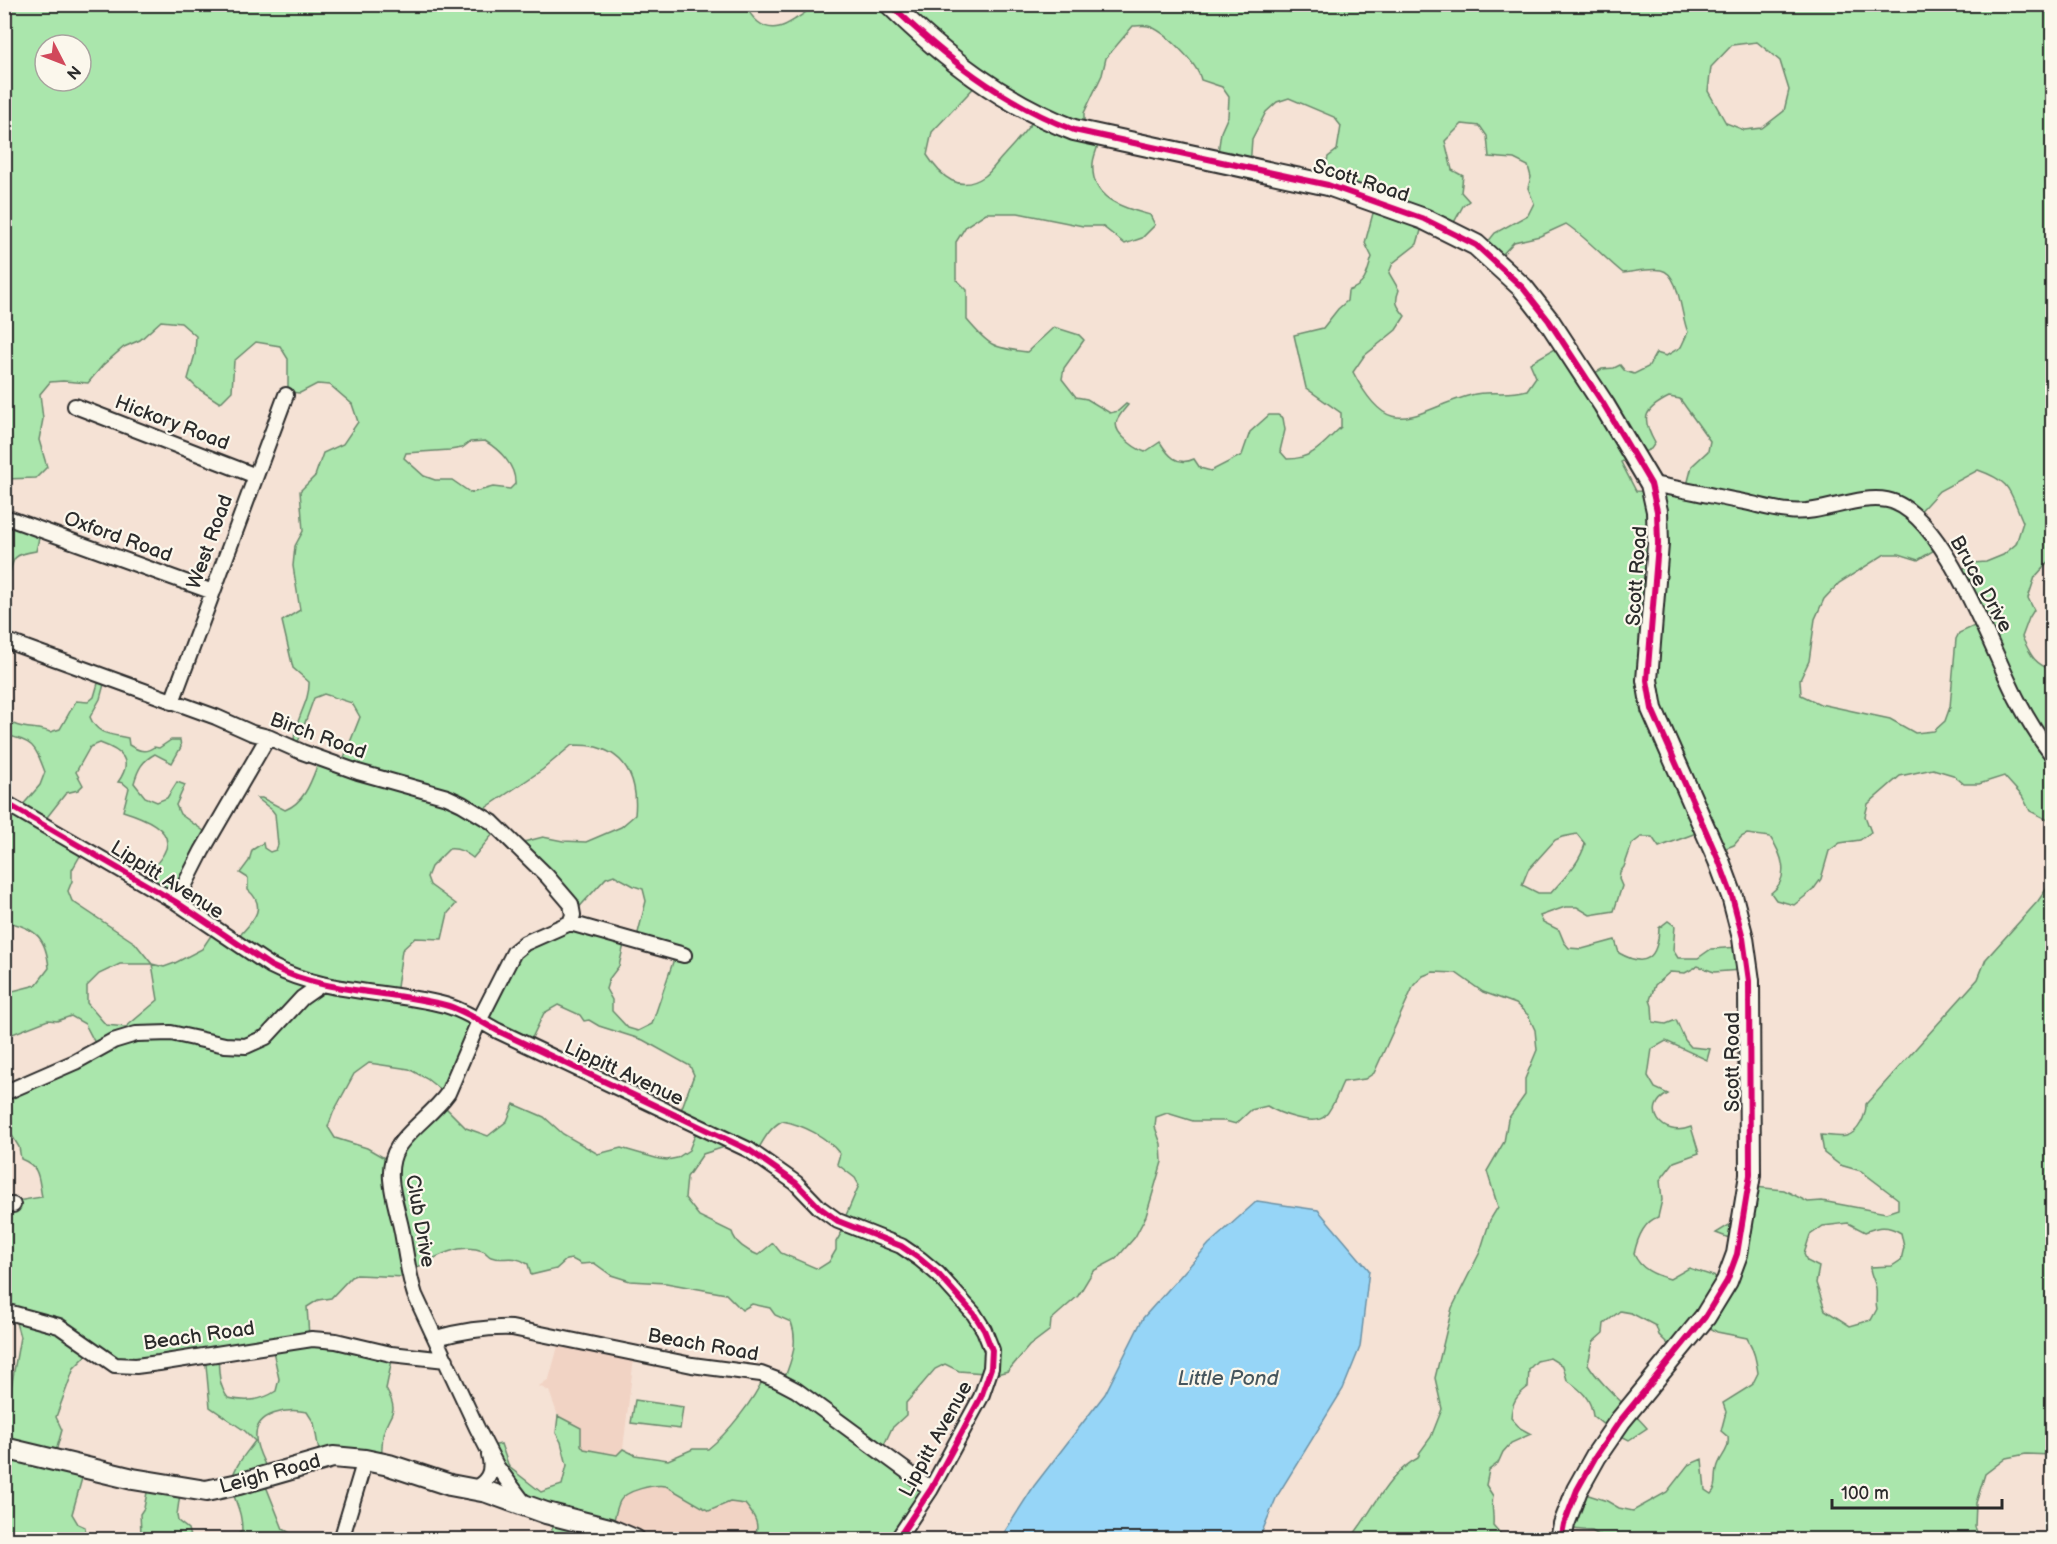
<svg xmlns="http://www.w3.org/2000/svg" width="2057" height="1544" font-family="'Balsamiq Sans',sans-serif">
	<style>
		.built { fill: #f1d3c4 }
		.green { fill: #aae6ac; stroke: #6a886c; stroke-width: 1.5; fill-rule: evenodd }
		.water { fill: #96d5f7; stroke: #6b91a5; stroke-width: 1.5 }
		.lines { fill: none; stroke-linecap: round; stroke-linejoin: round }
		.street-casing { stroke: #2b2b2b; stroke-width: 18 }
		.secondary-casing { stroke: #2b2b2b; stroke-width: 24 }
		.street { stroke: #fbf7ec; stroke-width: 14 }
		.secondary { stroke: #fbf7ec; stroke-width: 20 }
		.cycleway-casing { stroke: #fbf7ec; stroke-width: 10 }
		.cycleway { stroke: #d6006c; stroke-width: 6 }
		.labels { text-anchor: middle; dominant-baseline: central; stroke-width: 4.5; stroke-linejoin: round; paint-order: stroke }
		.street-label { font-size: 20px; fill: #2b2b2b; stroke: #fbf7ec }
		.water-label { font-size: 21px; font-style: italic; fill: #46565e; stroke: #fbf7ec }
	</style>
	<rect width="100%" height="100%" fill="#f5e2d5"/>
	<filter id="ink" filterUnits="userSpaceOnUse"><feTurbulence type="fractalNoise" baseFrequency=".0167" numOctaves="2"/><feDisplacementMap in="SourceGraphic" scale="12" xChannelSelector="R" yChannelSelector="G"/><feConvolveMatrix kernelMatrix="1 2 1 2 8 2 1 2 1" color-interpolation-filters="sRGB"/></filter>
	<g filter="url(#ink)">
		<path class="built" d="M 560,1339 L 634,1357 L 623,1449 L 617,1455 L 584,1449 L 558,1416 L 549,1391 L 539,1386 L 549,1379 Z
			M 658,1484 L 666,1486 L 709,1511 L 730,1502 L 745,1503 L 755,1516 L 758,1529 L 756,1536 L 753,1539 L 637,1540 L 612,1526 L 621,1499 L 629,1493 Z"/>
		<path class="green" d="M 745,4 C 751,18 763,31 779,27 C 785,26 792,21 797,18 C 804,14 808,12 810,4 L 2052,5 L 2052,558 L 2035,577 L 2028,598 L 2034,610 L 2029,618 L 2022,637 C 2031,655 2033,663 2052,670 L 2052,825 L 2048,820 L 2030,811 L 2022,796 L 2004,776 L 1979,784 L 1964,784 L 1953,775 L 1933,769 L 1900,776 L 1868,804 L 1865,816 L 1871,832 L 1860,840 L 1840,843 L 1829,851 L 1821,879 L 1813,890 L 1794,905 L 1776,900 L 1771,893 C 1791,878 1782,854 1770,837 L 1747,834 L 1741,837 L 1734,845 L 1713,853 L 1699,832 L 1659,847 L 1652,837 L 1641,837 L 1632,844 L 1624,867 L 1620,872 L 1619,879 L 1622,886 L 1614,911 L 1590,915 L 1577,907 L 1565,907 L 1540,916 L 1543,922 L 1559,930 L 1564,942 L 1569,948 L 1582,949 L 1615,940 L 1619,953 C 1647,969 1658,957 1659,928 L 1668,921 L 1675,926 L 1673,950 L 1678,958 L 1698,958 L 1711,949 L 1739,947 L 1741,970 L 1714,972 L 1698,966 L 1685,973 L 1670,972 L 1655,985 L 1650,1000 L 1652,1006 L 1653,1022 L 1666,1024 L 1676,1020 L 1685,1040 L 1691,1047 L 1710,1049 L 1707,1060 L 1666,1041 L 1652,1049 L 1648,1076 L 1655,1088 L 1668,1094 C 1641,1107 1661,1139 1691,1127 L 1699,1153 L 1674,1162 L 1660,1180 L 1662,1200 L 1658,1217 C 1643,1222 1637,1240 1634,1254 C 1640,1269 1655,1275 1670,1279 L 1689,1268 L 1722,1279 L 1737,1241 L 1716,1233 L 1744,1216 L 1755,1187 L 1784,1190 L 1808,1202 L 1822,1201 L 1886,1213 L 1898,1209 L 1898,1199 L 1861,1171 L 1840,1165 L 1824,1153 L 1821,1135 C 1828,1135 1839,1138 1846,1136 C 1859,1133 1866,1115 1866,1104 L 1978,979 L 1986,959 L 2038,901 L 2052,881 L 2052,1455 L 2026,1454 L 2006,1458 L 1985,1474 L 1976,1503 L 1975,1527 L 1980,1539 L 1608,1540 L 1592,1531 L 1563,1528 L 1576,1491 L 1607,1501 L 1619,1508 L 1633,1511 L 1667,1492 L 1688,1465 L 1702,1459 L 1705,1490 L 1711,1494 C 1718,1487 1715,1478 1717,1469 C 1719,1456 1730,1452 1728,1437 L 1721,1431 L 1726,1412 L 1723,1403 L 1752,1385 L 1758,1373 C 1756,1360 1754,1349 1747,1338 L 1717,1332 L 1700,1322 L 1676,1352 L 1659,1335 L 1656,1326 L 1631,1313 L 1620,1311 L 1604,1324 L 1603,1333 L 1593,1342 L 1588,1364 C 1602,1387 1629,1407 1647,1428 L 1629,1440 L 1610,1430 L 1593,1416 C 1591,1398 1581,1390 1567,1380 L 1563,1366 L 1550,1358 L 1537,1361 L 1529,1369 L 1528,1387 C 1516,1396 1512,1402 1511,1418 L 1520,1428 L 1531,1434 L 1511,1443 L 1503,1452 L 1498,1463 L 1489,1470 L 1486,1485 L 1493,1496 C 1491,1506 1494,1515 1493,1525 L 1505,1539 L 1350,1539 C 1372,1513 1387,1474 1418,1458 L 1420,1452 L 1431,1437 L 1442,1409 L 1435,1378 L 1452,1308 L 1480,1252 L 1490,1220 L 1498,1207 L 1487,1171 L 1504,1142 L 1508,1119 L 1525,1095 L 1525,1079 L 1537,1050 L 1535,1030 L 1528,1015 L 1516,1004 L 1483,992 L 1456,973 L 1433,972 L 1423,976 L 1414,985 L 1374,1073 L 1365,1079 L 1343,1082 C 1338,1092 1333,1108 1325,1116 C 1314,1127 1278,1113 1267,1106 L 1251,1110 L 1236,1124 L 1225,1121 L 1193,1121 L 1167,1113 L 1156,1117 L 1155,1127 L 1161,1144 L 1162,1162 L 1146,1216 L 1135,1237 L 1116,1259 L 1093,1271 L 1078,1296 L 1051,1320 L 1050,1330 L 1029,1346 L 1008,1371 L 985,1377 L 984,1373 L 959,1371 L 945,1364 L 935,1369 L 906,1403 L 906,1415 L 892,1428 L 883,1447 L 926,1487 L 899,1539 L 753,1539 C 762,1526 754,1515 745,1504 L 730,1502 L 709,1511 L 666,1486 C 654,1484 626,1490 620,1501 C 616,1509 615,1518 612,1526 L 637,1539 L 548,1539 L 555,1522 L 530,1503 L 506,1480 L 492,1446 L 501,1444 L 509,1467 L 541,1492 L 562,1485 L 567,1465 L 561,1442 L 556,1433 L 558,1416 L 581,1428 L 581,1445 L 584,1449 L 617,1455 L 623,1449 L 635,1455 L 668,1460 L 693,1449 L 708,1449 C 728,1433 754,1400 764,1377 L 783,1382 C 791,1362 799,1343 791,1322 L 775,1315 L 770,1308 L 752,1304 L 742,1310 L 726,1294 L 666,1283 L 630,1281 L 611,1275 L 594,1263 L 581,1264 L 572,1259 L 566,1260 L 556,1269 L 531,1275 L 528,1264 C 510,1253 504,1262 491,1257 C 488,1256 486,1252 483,1251 C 457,1241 429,1261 407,1273 L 406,1277 L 356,1275 L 351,1277 L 331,1298 L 318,1300 L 307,1307 L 309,1336 L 393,1355 L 386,1389 C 401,1416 388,1412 383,1435 C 382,1443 382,1452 381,1460 L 320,1457 L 314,1423 L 307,1412 C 288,1408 254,1412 256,1438 C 256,1448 263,1460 267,1469 L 262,1476 L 283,1529 L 297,1537 L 307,1534 L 324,1539 L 232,1539 L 242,1531 C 242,1511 236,1506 232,1488 C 229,1471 246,1454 255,1441 L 245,1431 L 210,1407 L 205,1354 L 118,1363 L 93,1349 L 74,1368 L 56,1417 L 62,1430 L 55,1455 L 86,1464 L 72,1514 L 78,1524 L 85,1527 L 86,1539 L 5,1539 L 5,1402 L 10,1394 L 20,1337 L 14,1315 L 5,1312 L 5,1203 L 42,1197 C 38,1178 41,1167 21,1159 L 19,1147 L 11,1134 L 5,1133 L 5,1092 L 98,1049 L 85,1024 L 71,1016 L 57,1021 L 48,1020 L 5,1037 L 5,984 L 13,991 L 36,985 L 49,968 C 46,938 37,929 8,922 L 5,925 L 5,798 L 21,807 L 40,785 L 45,772 C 35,746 34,741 5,735 L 5,717 C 15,731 36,726 50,732 L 60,729 L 76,701 L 88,702 L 94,697 L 101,673 L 107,673 L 100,699 L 90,717 C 97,735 110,734 128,738 L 129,745 C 138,750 144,754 154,747 L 159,748 L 171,740 L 180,740 L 181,747 L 172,763 L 155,754 C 142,761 138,769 134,783 L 145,797 L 157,802 L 167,798 L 177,782 L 185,785 L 176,805 L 180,814 L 208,834 L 172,897 L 144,880 C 149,870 159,863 164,853 C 178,829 139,816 123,811 L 129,788 L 123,783 L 118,782 C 134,760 122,751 100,743 L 90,747 L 76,772 L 83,785 L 78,790 L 66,793 L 44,821 L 84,849 L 72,870 L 72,881 L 68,891 L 72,901 L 135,943 L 152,964 L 164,967 L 175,963 L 202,949 L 216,928 L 236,940 C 249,924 270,909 248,890 L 248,878 L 240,873 L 249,861 L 252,850 L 263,843 L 264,848 L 270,852 L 276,850 L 278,845 L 275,814 L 272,810 L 257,798 L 262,798 L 285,810 C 308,801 313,774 322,754 L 343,760 L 360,717 L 352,703 L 324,694 L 314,698 L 298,742 L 294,741 C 294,720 310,703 309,682 L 293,668 L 282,621 L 300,610 L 293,566 L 295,546 L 303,531 L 300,491 L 315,476 L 323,453 L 343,444 L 358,422 L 352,404 L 330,385 L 317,384 L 300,393 L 288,392 L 288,359 L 280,346 L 256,342 L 234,361 L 232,391 L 220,403 L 197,388 L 188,379 L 195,354 L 196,336 L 181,323 L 161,321 L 140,340 L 124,347 L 103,365 L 88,383 L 63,381 L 50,382 L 40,394 L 43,419 L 39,440 L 47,467 L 36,478 L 5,479 L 4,5 ZM 1133,26 C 1138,26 1144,25 1148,26 C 1164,30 1198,64 1201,80 L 1222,87 L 1229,97 L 1228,116 L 1221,132 L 1217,160 L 1250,167 L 1252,139 L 1266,112 L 1277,102 L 1289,98 L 1334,117 L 1341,126 L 1337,150 L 1328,157 L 1321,183 L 1376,202 L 1365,243 L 1372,257 C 1366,275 1367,284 1348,291 L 1347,301 L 1338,309 L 1323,328 L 1294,335 L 1306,388 L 1341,413 L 1341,427 C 1323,444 1313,459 1287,459 L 1280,451 L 1285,430 L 1283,418 L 1278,415 L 1269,415 L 1250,432 L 1242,455 L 1211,471 L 1200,468 L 1194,459 C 1177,467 1168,455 1160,442 L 1145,452 C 1136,449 1131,445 1124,438 C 1110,425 1117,418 1128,405 L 1126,404 L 1118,411 L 1110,413 L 1087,399 L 1076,397 L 1062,379 L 1064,368 L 1084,340 L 1079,335 L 1054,327 L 1027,352 C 993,348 989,346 967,320 L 967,290 L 956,279 L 956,242 L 966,226 L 986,213 L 1018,213 L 1083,226 L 1102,226 L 1125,244 L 1142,238 L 1155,225 L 1150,215 C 1121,207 1090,199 1093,163 C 1094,154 1099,144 1102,135 L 1084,124 L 1084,113 L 1102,75 L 1106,58 ZM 1757,42 L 1780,61 L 1789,90 L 1784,111 L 1762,128 L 1744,130 L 1726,123 L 1708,91 L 1711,67 L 1732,45 ZM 45,45 L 81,45 L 81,81 L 45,81 ZM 983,78 L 1038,115 C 1027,129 1016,142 1004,155 C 998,161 992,171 985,176 C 959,194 941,177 927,155 L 932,132 ZM 1462,124 L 1480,126 L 1487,136 L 1489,157 L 1514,159 L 1528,166 L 1531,177 L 1528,188 L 1534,203 L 1528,215 L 1495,233 L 1483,248 L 1500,257 L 1514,242 L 1540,236 L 1566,224 C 1587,238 1603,257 1623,273 C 1634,272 1650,268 1661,270 C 1680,273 1681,318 1688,332 L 1681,347 L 1666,356 L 1656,353 L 1648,367 L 1634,374 L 1625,371 L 1620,365 L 1614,368 L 1602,369 L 1582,380 L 1561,345 L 1530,363 L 1536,377 L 1527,390 C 1507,396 1489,390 1471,395 C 1412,411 1391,446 1353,372 L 1364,356 L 1396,330 L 1405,316 C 1397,306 1394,303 1399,290 L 1389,273 L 1393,263 L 1417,244 L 1425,217 L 1452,226 L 1463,206 L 1469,201 L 1461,192 L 1463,176 L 1452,170 L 1445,141 ZM 1669,397 L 1680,399 L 1710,441 L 1708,451 L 1692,466 L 1685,493 L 1636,491 L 1621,462 L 1651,449 L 1655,443 C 1641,418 1643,410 1669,397 ZM 485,441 C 500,450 516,466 515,484 L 510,489 L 493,487 L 471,493 L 452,480 L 435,480 L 424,476 L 404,458 L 406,453 L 450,450 L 462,448 L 470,442 ZM 1978,470 C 2012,482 2009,490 2023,522 L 2016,544 L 2003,555 L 1986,562 L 1973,563 L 1955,573 L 1979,624 L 1959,633 L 1956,639 L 1950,707 L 1945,721 L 1934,731 L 1915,733 L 1890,719 L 1820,704 L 1801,695 L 1800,680 L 1809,661 L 1815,619 L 1824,599 L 1839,583 L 1885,554 L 1899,554 L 1918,560 L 1936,549 L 1915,517 L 1939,491 ZM 572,745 C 580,745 589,745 596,747 C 630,756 638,785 635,815 L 621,827 L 586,842 L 563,841 L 543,837 L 516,844 L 569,903 L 571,916 L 606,878 L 614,875 L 634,886 L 643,889 L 646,901 L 636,941 L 675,956 L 652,1024 L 638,1031 L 628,1028 L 612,1011 L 612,1000 L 606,989 L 609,979 L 619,966 L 625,940 L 557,927 L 502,961 L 478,1019 L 396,995 L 402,950 L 415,938 L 442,939 L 448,913 L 456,904 L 430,885 L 427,877 L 431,867 L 449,849 C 459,848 465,852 473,858 L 498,828 L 481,811 L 542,770 ZM 1577,834 L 1585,844 C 1580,863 1564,878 1551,893 L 1538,893 L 1522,885 L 1528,870 L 1555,840 L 1562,837 ZM 120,964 L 152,964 L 158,1000 L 126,1027 L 106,1025 L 87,1003 L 87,986 L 99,974 ZM 558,1005 L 580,1015 L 584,1021 L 589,1020 L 599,1026 L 643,1040 L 690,1066 L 694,1075 L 680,1113 L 699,1125 L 689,1150 L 677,1158 L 667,1160 L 659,1159 L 621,1148 L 598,1154 L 563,1134 L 544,1117 L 514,1104 L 507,1121 L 488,1136 L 466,1128 L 446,1108 L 440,1106 L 386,1159 L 367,1148 L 335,1138 L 328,1127 L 333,1113 L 354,1074 L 369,1063 L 409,1069 L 427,1079 L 447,1095 L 481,1021 L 529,1044 L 544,1013 ZM 782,1121 C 804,1125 827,1137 840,1154 L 837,1164 L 855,1178 L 859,1185 L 844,1220 L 843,1230 L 836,1242 L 836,1250 L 829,1262 L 818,1269 L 781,1253 L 773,1243 L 758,1255 C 747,1251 735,1243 732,1232 L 699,1216 L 685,1198 L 687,1177 L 703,1154 L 737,1143 L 756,1153 C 763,1141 769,1128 782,1121 ZM 1848,1223 L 1865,1232 C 1878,1226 1888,1225 1901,1233 L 1904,1247 L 1901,1260 L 1892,1266 L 1870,1267 C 1870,1275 1875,1281 1876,1288 C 1877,1297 1875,1300 1877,1309 L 1871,1320 L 1850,1326 L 1825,1310 L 1816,1283 L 1819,1267 L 1807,1261 L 1804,1254 L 1810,1235 L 1823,1226 ZM 272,1346 L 279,1379 L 276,1391 C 261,1401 246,1402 228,1398 C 218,1385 219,1370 218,1354 Z
			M 4,517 L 40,534 L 36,551 C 13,555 13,556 9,579 L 5,581 Z
			M 635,1400 L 683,1407 L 680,1429 L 631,1423 Z
			M 149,1482 L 181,1487 L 177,1515 L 178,1521 L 188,1529 L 190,1537 L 194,1539 L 139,1540 L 141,1533 L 140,1514 L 144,1508 Z"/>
		<path class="water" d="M 1257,1201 L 1318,1210 L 1369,1270 L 1360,1347 L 1343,1389 L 1277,1496 L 1259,1539 L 1000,1539 L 1034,1486 L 1105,1394 L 1143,1318 L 1209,1244 Z"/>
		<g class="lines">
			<defs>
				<path id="street" d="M 75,406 L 256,476
					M 1651,484 C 1682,489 1713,496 1744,502 C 1759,505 1774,510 1789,511 C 1821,515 1858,494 1887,500 C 1944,511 1993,655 2018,701 C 2028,720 2039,738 2052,755
					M 11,519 L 213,592
					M 4,640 L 216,717 L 252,733 L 268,737 L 302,752 L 358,772 L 447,797 L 462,804 L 492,822 L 547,876 L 571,904 L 573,915 L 570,923
					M 172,702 L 286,395
					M 4,802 L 176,902 L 271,966 C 325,994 387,990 445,1005 C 464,1010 481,1022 498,1031 L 749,1150 L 796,1183 L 820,1208 L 838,1221 L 901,1246 L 920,1259 L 938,1274 L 974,1314 L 984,1330 L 992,1350 L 991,1368 L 981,1397 L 931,1489 L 897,1540
					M 176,902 L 202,851 L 268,737
					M 4,1093 L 75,1062 L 113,1041 L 136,1034 L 171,1033 L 225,1045 L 246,1046 L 266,1037 L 302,998 L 322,984
					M 4,1205 L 13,1205
					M 4,1311 L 59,1326 L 115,1365 L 136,1366 L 159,1363 L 312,1339 L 336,1341 L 391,1354 L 446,1360
					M 436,1338 C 462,1331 485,1327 512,1328 L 692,1365 L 761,1374 L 777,1380 L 796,1390 L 931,1489
					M 472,1490 C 487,1482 494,1473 489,1455
					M 527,1507 L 497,1467 L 477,1428 L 415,1295 C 408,1273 406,1254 402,1232 C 397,1205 382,1172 398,1147 C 409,1129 434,1113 448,1093 L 479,1021 L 514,952 L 525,943 L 570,923 L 684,955
					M 341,1540 L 365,1460"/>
				<path id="secondary" d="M 890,4 C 944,57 1003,103 1074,130 L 1328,185 L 1424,219 L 1476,245 L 1523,288 L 1549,321 L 1604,405 L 1651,484 L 1657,511 L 1658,544 L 1647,680 L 1652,709 L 1719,861 L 1732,896 L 1743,938 L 1749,981 L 1750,1175 L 1737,1254 L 1727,1281 L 1705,1317 L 1620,1421 L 1596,1456 L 1577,1490 L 1564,1524 L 1561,1540
					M 4,1448 L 133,1479 L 206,1491 L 239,1484 L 333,1457 L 365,1460 L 389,1465 L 450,1485 L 487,1492 L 546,1513 L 609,1529 L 635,1540"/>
			</defs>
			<use href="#street" class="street-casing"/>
			<use href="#secondary" class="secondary-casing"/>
			<use href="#street" class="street"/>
			<use href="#secondary" class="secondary"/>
			<defs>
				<path id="cycleway" d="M 890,4 C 944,57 1003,103 1074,130 L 1328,185 L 1424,219 L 1476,245 L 1523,288 L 1549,321 L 1604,405 L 1651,484 L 1657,511 L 1658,544 L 1647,680 L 1652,709 L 1719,861 L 1732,896 L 1743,938 L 1749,981 L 1750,1175 L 1737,1254 L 1727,1281 L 1705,1317 L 1620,1421 L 1596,1456 L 1577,1490 L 1564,1524 L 1561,1540
					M 4,802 L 176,902 L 271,966 C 325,994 387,990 445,1005 C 464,1010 481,1022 498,1031 L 749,1150 L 796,1183 L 820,1208 L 838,1221 L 901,1246 L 920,1259 L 938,1274 L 974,1314 L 984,1330 L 992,1350 L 991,1368 L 981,1397 L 931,1489 L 897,1540"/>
			</defs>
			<use href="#cycleway" class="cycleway-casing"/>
			<use href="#cycleway" class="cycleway"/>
		</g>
	</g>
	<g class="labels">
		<g class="street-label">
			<text transform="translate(1361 181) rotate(18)">Scott Road</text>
			<text transform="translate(172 423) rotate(21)">Hickory Road</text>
			<text transform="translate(118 537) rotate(20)">Oxford Road</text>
			<text transform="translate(210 542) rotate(-70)">West Road</text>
			<text transform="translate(1637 576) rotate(-86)">Scott Road</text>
			<text transform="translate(1981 584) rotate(61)">Bruce Drive</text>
			<text transform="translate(318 736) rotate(20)">Birch Road</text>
			<text transform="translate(167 880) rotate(32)">Lippitt Avenue</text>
			<text transform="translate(1733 1062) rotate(-90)">Scott Road</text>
			<text transform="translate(624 1073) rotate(25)">Lippitt Avenue</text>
			<text transform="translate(420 1221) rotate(80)">Club Drive</text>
			<text transform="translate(199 1336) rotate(-8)">Beach Road</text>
			<text transform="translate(703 1345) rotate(10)">Beach Road</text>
			<text transform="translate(936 1439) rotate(-61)">Lippitt Avenue</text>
			<text transform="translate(270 1474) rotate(-15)">Leigh Road</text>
		</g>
		<g class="water-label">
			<text x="1228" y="1378">Little Pond</text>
		</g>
	</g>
	<rect width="2057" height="1544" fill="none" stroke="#fbf7ec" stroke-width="24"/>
	<rect x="12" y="12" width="2033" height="1520" fill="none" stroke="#2b2b2b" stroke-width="2" filter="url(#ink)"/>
	<g transform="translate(63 63) rotate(132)"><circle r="28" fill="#fbf7ec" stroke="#a8a59f" stroke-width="1.5"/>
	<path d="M0-4.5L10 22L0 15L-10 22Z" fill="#d1495b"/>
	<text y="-9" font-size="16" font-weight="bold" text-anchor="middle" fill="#2b2b2b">N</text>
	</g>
	<path d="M1832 1499v9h170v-9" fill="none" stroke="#2b2b2b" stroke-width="3"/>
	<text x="1841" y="1499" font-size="18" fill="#2b2b2b" stroke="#fbf7ec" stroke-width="4.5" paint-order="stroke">100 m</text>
</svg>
